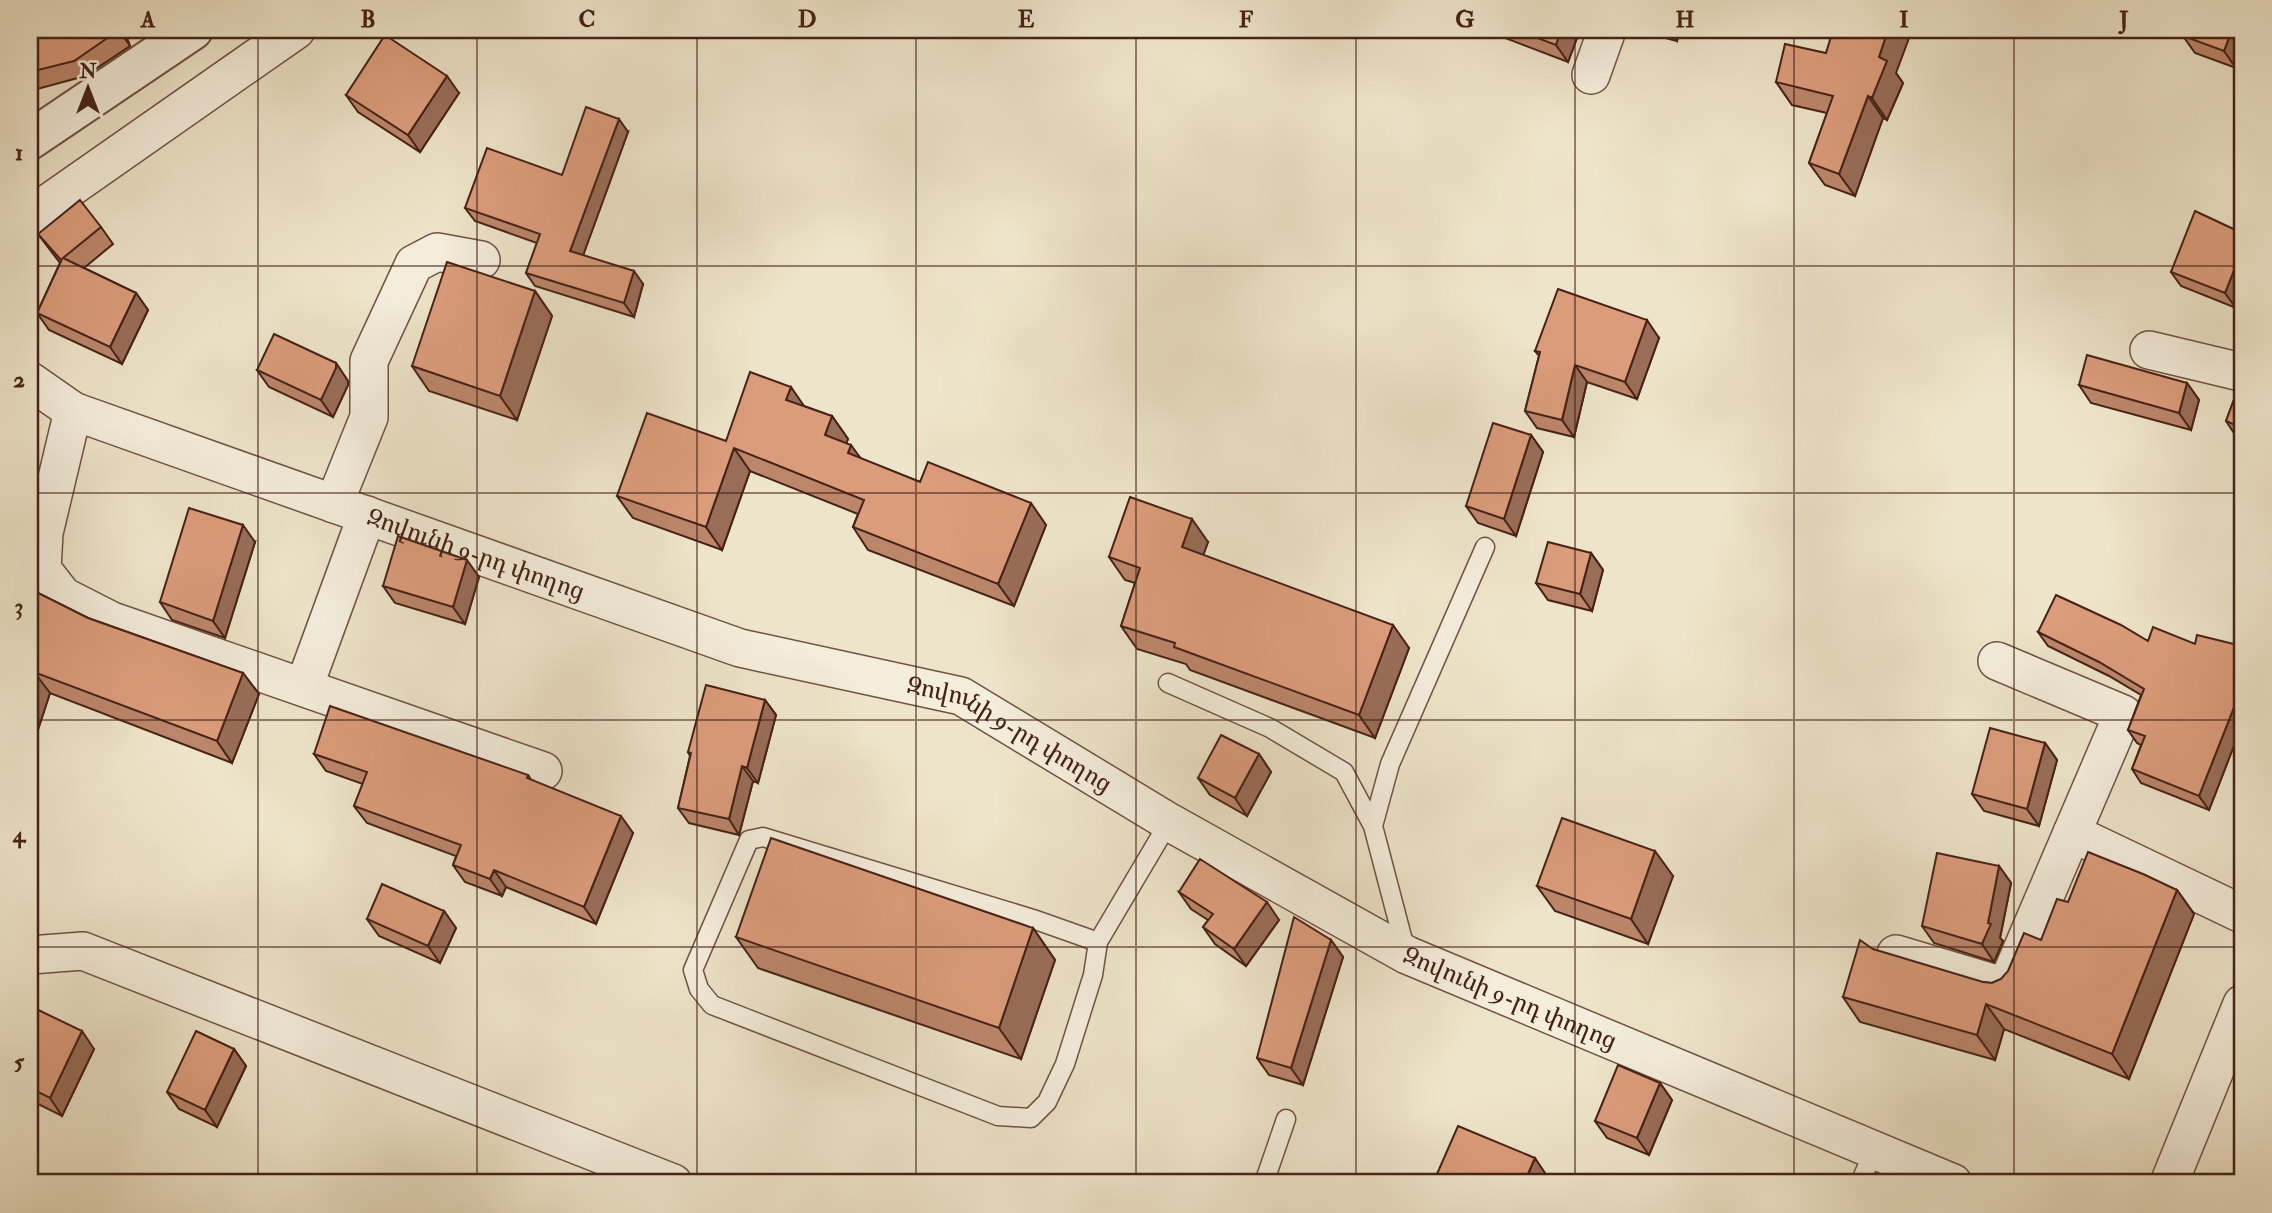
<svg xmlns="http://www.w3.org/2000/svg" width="2272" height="1213" font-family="'IM FELL Double Pica','Noto Serif Armenian',serif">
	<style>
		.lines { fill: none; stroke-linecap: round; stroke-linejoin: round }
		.service-casing { stroke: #705243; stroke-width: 21 }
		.minor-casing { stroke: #705243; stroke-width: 40 }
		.tertiary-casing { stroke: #705243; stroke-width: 42 }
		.service { stroke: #f4eddc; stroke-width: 18 }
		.minor { stroke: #f4eddc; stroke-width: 37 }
		.tertiary { stroke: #f4eddc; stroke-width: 38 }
		.wall { fill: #bc866b; stroke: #462216; stroke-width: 2 }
		.shaded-wall { fill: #996d57; stroke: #462216; stroke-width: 2 }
		.building { fill: #db9c7c; stroke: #462216; stroke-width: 2 }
		.grid { fill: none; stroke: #462216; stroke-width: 2; stroke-opacity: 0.55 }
		.labels { text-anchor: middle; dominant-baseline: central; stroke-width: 6; stroke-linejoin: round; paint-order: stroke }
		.street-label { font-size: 24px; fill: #462216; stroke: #f4eddc }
		.neatline { fill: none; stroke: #462216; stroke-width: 2.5 }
		.grid-label { font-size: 23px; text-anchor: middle; font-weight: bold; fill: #462216 }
	</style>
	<rect width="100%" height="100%" fill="#eee4c9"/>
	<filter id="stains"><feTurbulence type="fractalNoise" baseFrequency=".00286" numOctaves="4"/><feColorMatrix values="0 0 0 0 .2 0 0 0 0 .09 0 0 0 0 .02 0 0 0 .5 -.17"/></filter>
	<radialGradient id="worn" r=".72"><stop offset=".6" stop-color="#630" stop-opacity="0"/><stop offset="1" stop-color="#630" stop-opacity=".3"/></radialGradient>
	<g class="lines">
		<defs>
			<path id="service" d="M 1168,683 L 1270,728 L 1344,772 L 1373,826
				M 1098,942 L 1033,919 L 763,837 L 749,840 L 693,970 L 699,989 L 712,1005 L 998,1116 L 1031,1118 L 1047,1102 L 1065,1064 L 1093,975 L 1098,942 L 1169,822
				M 1406,952 L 1373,826 L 1390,764 L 1485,547
				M 1264,1183 L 1286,1119
				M 1860,1183 L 1874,1150"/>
			<g id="minor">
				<path d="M 1591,75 L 1607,30"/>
				<path d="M 30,216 L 296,30"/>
				<path d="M 2149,350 L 2241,372 L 2242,369"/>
				<path id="s1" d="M 30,381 L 73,411 L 740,648 L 961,696 L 1169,822 L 1407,955 L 1953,1183"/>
				<path d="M 73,411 L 44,533 L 42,569 L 63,596 L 112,621 L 543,771"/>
				<path d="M 334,504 L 369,417 L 369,361 L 414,264 L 437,252 L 481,260"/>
				<path d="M 304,687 L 367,515"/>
				<path d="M 2072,833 L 2242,914"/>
				<path d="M 1896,954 L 2006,987 L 2123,714 L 1997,661"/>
				<path d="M 30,955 L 83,951 L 673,1183"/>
				<path d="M 2169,1183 L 2242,1004"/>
			</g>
			<path id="tertiary" d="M 30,140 L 193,30"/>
		</defs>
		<use href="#service" class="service-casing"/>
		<use href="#minor" class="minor-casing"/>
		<use href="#tertiary" class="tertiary-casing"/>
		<use href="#service" class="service"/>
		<use href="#minor" class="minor"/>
		<use href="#tertiary" class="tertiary"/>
	</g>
	<path class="wall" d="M 30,30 L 124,30 L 130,46 L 85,76 L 30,91 Z
		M 1489,30 L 1580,30 L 1568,62 L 1492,33 Z
		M 1635,30 L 1680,30 L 1677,41 Z
		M 2242,30 L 2242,52 L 2236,68 L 2195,53 L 2183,36 Z
		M 1826,53 L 1896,73 L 1903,83 L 1887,120 L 1883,118 L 1855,196 L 1825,185 L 1809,163 L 1827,113 L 1792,105 L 1776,82 Z
		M 459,93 L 420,152 L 358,112 L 346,95 Z
		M 628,132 L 583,255 L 643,284 L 634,317 L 535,286 L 526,273 L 537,243 L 475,221 L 465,208 L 562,175 Z
		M 101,227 L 113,244 L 84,268 L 136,293 L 148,310 L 122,364 L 49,330 L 37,313 L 60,263 L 38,234 Z
		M 2242,233 L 2242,292 L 2236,308 L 2181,286 L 2171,272 Z
		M 535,291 L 552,316 L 517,420 L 429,391 L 412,366 Z
		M 1659,338 L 1637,399 L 1587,382 L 1574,437 L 1537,428 L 1525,411 L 1539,356 L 1535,351 Z
		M 336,363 L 348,381 L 348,385 L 333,417 L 269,387 L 257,370 Z
		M 2242,378 L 2242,445 L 2226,421 Z
		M 2187,383 L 2199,400 L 2191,430 L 2091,403 L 2079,385 Z
		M 804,406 L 832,416 L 848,439 L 846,443 L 861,459 L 920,482 L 1046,525 L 1014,606 L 868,550 L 853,527 L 858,514 L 750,471 L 722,550 L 633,518 L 617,496 L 726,441 Z
		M 1531,435 L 1543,452 L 1516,536 L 1478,523 L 1466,506 Z
		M 255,542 L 225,638 L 172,620 L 160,602 Z
		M 1208,542 L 1203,555 L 1409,648 L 1375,738 L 1190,670 L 1186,664 L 1137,649 L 1121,626 L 1135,583 L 1125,580 L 1109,557 Z
		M 1591,553 L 1603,570 L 1592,611 L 1548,600 L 1536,583 Z
		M 479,577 L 465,624 L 395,603 L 383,586 Z
		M 30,584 L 38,593 L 88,618 L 243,673 L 259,694 L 232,763 L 50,693 L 30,754 Z
		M 2038,632 L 2195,644 L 2242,646 L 2242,725 L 2209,810 L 2141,783 L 2132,769 L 2141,745 L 2137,743 L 2128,730 L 2141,695 L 2109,676 L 2048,646 Z
		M 765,700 L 776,715 L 758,783 L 753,781 L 739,835 L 689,823 L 678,808 L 690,756 L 688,752 Z
		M 2045,743 L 2057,760 L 2039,826 L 1984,811 L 1972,794 Z
		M 314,754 L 528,775 L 532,781 L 633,833 L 596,924 L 506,887 L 502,896 L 465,882 L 453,865 L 456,856 L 367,823 L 354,806 L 363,784 L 326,771 Z
		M 1259,754 L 1271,772 L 1247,816 L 1210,795 L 1198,778 Z
		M 1999,866 L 2011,883 L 2000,938 L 2003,941 L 1994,962 L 1934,943 L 1922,926 Z
		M 1673,876 L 1648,944 L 1555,911 L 1537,886 Z
		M 2177,890 L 2194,914 L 2129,1079 L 2004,1029 L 1995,1060 L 1860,1022 L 1843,997 L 1983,982 L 1992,983 L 2001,979 L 2041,940 L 2068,902 Z
		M 1179,892 L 1279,920 L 1246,966 L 1215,944 L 1203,927 L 1208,920 L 1191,909 Z
		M 444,911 L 456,928 L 440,963 L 379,936 L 367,919 Z
		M 1033,928 L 1055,960 L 1021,1059 L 758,968 L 736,937 Z
		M 1331,940 L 1343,957 L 1303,1085 L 1269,1075 L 1257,1058 Z
		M 30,1006 L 94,1049 L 62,1116 L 30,1100 Z
		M 234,1049 L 246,1066 L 217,1127 L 179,1109 L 167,1092 Z
		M 1660,1083 L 1672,1100 L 1649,1155 L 1607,1138 L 1595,1121 Z"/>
	<path class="shaded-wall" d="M 119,30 L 124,30 L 130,46 Z
		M 1561,30 L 1580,30 L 1568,62 L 1556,45 Z
		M 1669,30 L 1680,30 L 1677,41 Z
		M 1888,30 L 1912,30 L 1896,73 L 1903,83 L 1887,120 L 1872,98 L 1879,57 Z
		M 2232,30 L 2242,30 L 2242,52 L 2236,68 L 2224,51 Z
		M 447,76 L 459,93 L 420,152 L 408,135 Z
		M 1868,96 L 1883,118 L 1855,196 L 1839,174 Z
		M 619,119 L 628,132 L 580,264 L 570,251 Z
		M 2242,250 L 2242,292 L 2236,308 L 2225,293 Z
		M 634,271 L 643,284 L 634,317 L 624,303 Z
		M 535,291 L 552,316 L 517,420 L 500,396 Z
		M 136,293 L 148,310 L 122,364 L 110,347 Z
		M 1647,320 L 1659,338 L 1637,399 L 1625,382 Z
		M 336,363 L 348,381 L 348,385 L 333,417 L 321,400 Z
		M 1575,365 L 1587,382 L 1574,437 L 1562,420 Z
		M 2187,383 L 2199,400 L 2191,430 L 2179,413 Z
		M 791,387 L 806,409 L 786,400 Z
		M 832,416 L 848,439 L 841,457 L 825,435 Z
		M 1531,435 L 1543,452 L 1516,536 L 1504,519 Z
		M 851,445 L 867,467 L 848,453 Z
		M 734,448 L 750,471 L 722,550 L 706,527 Z
		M 1031,503 L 1046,525 L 1014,606 L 998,584 Z
		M 1192,519 L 1208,542 L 1198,570 L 1182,547 Z
		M 243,525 L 255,542 L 225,638 L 213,621 Z
		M 1591,553 L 1603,570 L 1592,611 L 1580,594 Z
		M 467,560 L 479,577 L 465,624 L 453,607 Z
		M 1393,625 L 1409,648 L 1375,738 L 1359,715 Z
		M 34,672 L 50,693 L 30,754 L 30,686 Z
		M 243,673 L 259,694 L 232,763 L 217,741 Z
		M 2242,687 L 2242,725 L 2209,810 L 2199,796 Z
		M 765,700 L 776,715 L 758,783 L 747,768 Z
		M 2045,743 L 2057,760 L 2039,826 L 2027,809 Z
		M 1259,754 L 1271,772 L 1247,816 L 1235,798 Z
		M 742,766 L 753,781 L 739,835 L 729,819 Z
		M 621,816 L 633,833 L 596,924 L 584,907 Z
		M 1655,851 L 1673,876 L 1648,944 L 1631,919 Z
		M 1999,866 L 2011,883 L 2000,938 L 2003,941 L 1994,962 L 1982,944 L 1988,923 Z
		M 494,870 L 506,887 L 502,896 L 490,879 Z
		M 2177,890 L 2194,914 L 2129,1079 L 2112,1054 Z
		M 1267,902 L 1279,920 L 1246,966 L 1234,949 Z
		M 444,911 L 456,928 L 440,963 L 428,946 Z
		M 1033,928 L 1055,960 L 1021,1059 L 999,1028 Z
		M 1331,940 L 1343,957 L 1303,1085 L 1291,1068 Z
		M 1986,1004 L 2004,1029 L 1995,1060 L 1977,1035 Z
		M 82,1031 L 94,1049 L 62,1116 L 50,1098 Z
		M 234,1049 L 246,1066 L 217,1127 L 205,1110 Z
		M 1660,1083 L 1672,1100 L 1649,1155 L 1637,1138 Z
		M 1535,1158 L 1549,1179 L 1548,1183 L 1524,1183 Z"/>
	<path class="building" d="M 30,30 L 119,30 L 74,61 L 30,72 Z
		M 1516,30 L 1561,30 L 1556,45 Z
		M 1833,30 L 1888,30 L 1879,57 L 1887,61 L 1872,98 L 1868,96 L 1839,174 L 1809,163 L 1833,96 L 1776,82 L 1785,44 L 1826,53 Z
		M 2185,30 L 2232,30 L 2224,51 L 2183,36 Z
		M 385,35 L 447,76 L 408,135 L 346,95 Z
		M 586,107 L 619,119 L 570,251 L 634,271 L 624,303 L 526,273 L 540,234 L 465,208 L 487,148 L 562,175 Z
		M 80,200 L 101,227 L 63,258 L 136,293 L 110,347 L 37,313 L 62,259 L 61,260 L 38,234 Z
		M 2195,211 L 2242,233 L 2242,250 L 2225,293 L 2171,272 Z
		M 447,262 L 535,291 L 500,396 L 412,366 Z
		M 1558,289 L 1647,320 L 1625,382 L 1575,365 L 1562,420 L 1525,411 L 1540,352 L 1535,351 Z
		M 274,334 L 336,363 L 336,368 L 321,400 L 257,370 Z
		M 2087,355 L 2187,383 L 2179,413 L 2079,385 Z
		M 750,372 L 791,387 L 786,400 L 832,416 L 825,435 L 851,445 L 848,453 L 920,482 L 928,462 L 1031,503 L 998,584 L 853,527 L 864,500 L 734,448 L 706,527 L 617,496 L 647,413 L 726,441 Z
		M 2242,378 L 2242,428 L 2226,421 Z
		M 1493,423 L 1531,435 L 1504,519 L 1466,506 Z
		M 1130,497 L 1192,519 L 1182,547 L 1393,625 L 1359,715 L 1174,647 L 1175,643 L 1121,626 L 1140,568 L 1109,557 Z
		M 189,508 L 243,525 L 213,621 L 160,602 Z
		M 398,536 L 467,560 L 453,607 L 383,586 Z
		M 1548,542 L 1591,553 L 1580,594 L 1536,583 Z
		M 30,584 L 38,593 L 88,618 L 243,673 L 217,741 L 34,672 L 30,686 Z
		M 2056,595 L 2121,625 L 2148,641 L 2153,627 L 2195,644 L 2197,635 L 2242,646 L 2242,687 L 2199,796 L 2132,769 L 2145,736 L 2128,730 L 2144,689 L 2099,662 L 2038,632 Z
		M 706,685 L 765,700 L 747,768 L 742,766 L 729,819 L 678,808 L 691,753 L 688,752 Z
		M 330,706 L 528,775 L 527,778 L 621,816 L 584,907 L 494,870 L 490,879 L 453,865 L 461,845 L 354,806 L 367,772 L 314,754 Z
		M 1990,728 L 2045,743 L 2027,809 L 1972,794 Z
		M 1221,735 L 1259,754 L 1235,798 L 1198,778 Z
		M 1562,818 L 1655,851 L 1631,919 L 1537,886 Z
		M 771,838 L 1033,928 L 999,1028 L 736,937 Z
		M 2088,852 L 2143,874 L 2177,890 L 2112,1054 L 1986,1004 L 1977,1035 L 1843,997 L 1860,940 L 1873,949 L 1983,982 L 1992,983 L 2001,979 L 2008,971 L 2024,933 L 2041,940 L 2057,899 L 2068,902 Z
		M 1937,853 L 1999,866 L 1988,923 L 1991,924 L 1982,944 L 1922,926 Z
		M 1200,859 L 1267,902 L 1234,949 L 1203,927 L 1213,914 L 1179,892 Z
		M 382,884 L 444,911 L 428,946 L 367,919 Z
		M 1294,917 L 1331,940 L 1291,1068 L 1257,1058 Z
		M 30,1006 L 82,1031 L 50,1098 L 30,1088 Z
		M 196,1031 L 234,1049 L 205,1110 L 167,1092 Z
		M 1618,1065 L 1660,1083 L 1637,1138 L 1595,1121 Z
		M 1458,1126 L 1535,1158 L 1524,1183 L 1433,1183 Z
		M 1679,1174 L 1700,1183 L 1675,1183 Z"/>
	<path class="grid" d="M 258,30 L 258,1183M 477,30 L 477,1183M 697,30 L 697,1183M 916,30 L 916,1183M 1136,30 L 1136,1183M 1356,30 L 1356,1183M 1575,30 L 1575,1183M 1794,30 L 1794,1183M 2014,30 L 2014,1183M 30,266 L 2242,266M 30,493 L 2242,493M 30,720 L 2242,720M 30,947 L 2242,947"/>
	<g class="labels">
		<g class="street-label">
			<text stroke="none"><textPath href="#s1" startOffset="480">Զովունի 9-րդ փողոց</textPath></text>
			<text stroke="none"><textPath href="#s1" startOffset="1046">Զովունի 9-րդ փողոց</textPath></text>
			<text stroke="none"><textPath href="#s1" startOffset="1614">Զովունի 9-րդ փողոց</textPath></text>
		</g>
	</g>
	<rect width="2272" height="1213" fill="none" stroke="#eee4c9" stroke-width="77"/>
	<g transform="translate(88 88)" stroke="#f4eddc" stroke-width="5" paint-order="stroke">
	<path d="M0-5L12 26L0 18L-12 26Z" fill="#462216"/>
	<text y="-10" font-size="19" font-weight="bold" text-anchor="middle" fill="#462216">N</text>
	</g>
	<rect x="38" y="38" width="2196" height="1136" class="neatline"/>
	<g class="grid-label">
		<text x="148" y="27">A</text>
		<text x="368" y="27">B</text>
		<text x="587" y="27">C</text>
		<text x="807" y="27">D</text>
		<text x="1026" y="27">E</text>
		<text x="1246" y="27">F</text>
		<text x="1465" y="27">G</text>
		<text x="1685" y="27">H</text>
		<text x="1904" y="27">I</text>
		<text x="2124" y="27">J</text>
		<text x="19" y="160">1</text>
		<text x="19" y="387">2</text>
		<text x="19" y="614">3</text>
		<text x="19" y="842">4</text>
		<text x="19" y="1069">5</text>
	</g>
	<rect width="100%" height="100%" filter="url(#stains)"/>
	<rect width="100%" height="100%" fill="url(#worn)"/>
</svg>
